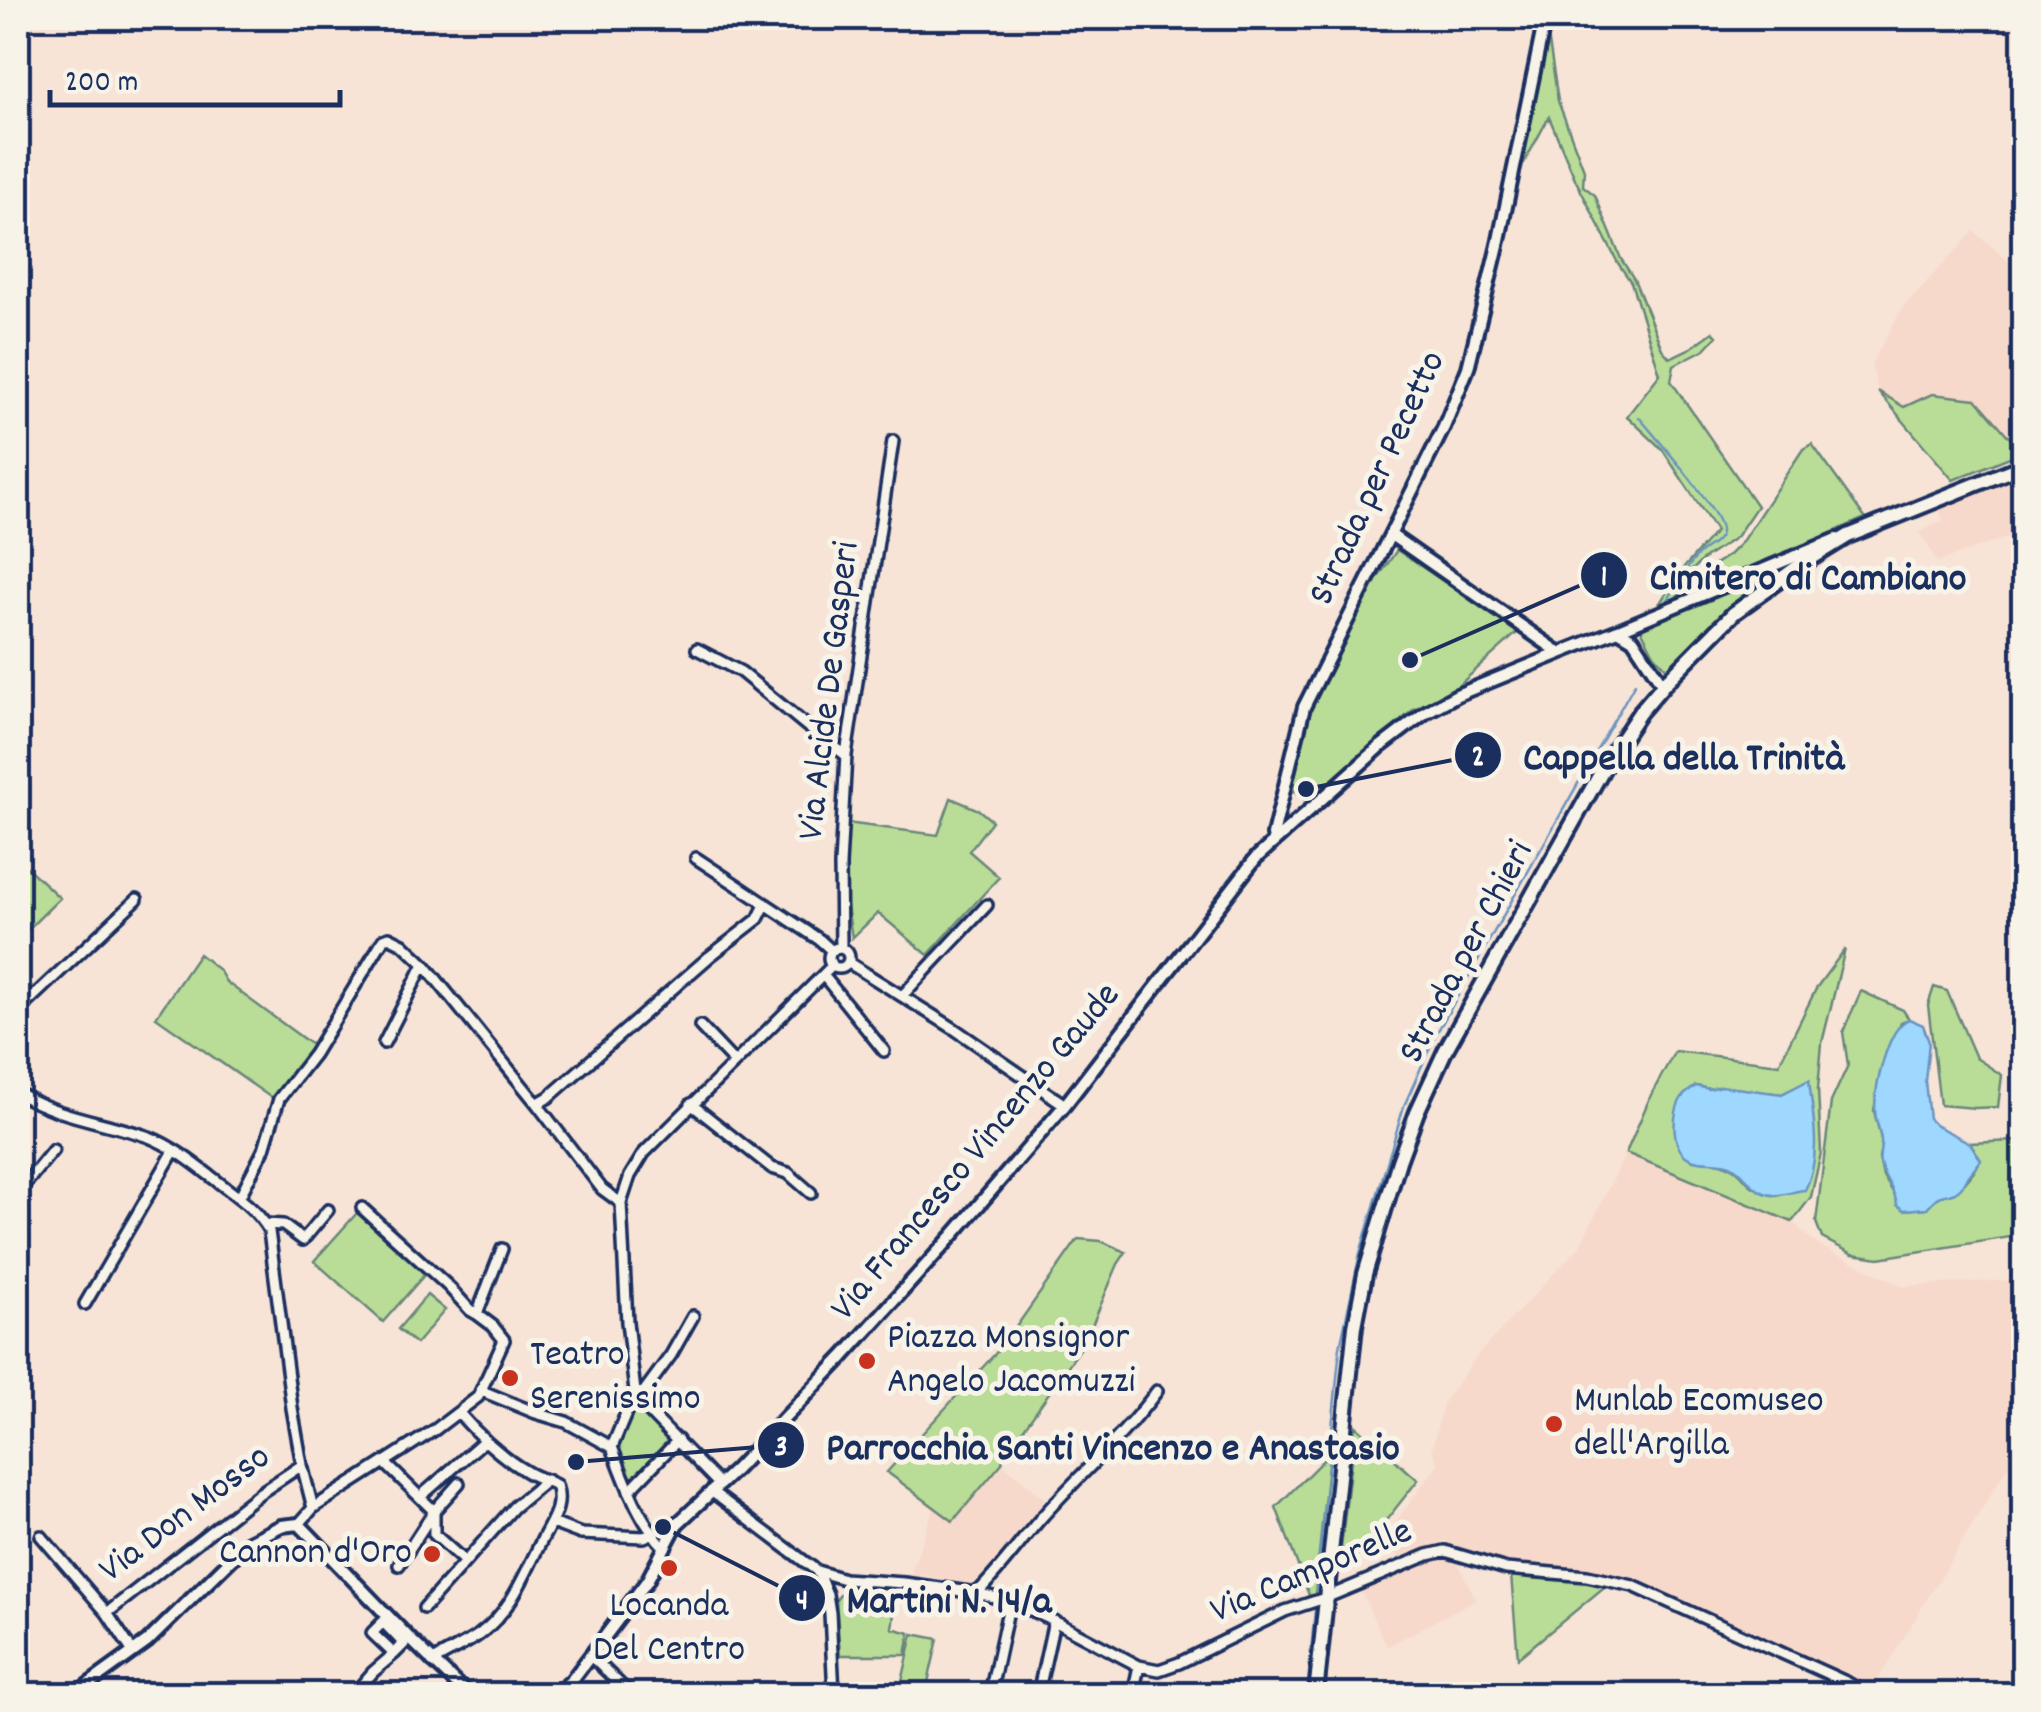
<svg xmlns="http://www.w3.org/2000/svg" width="2041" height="1712" font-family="Dekko,sans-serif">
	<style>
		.built { fill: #f7d9cb }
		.green { fill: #b9dd97; stroke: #6a867a; stroke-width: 2.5; fill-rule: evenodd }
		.water { fill: #9fd8ff; stroke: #6a94bf; stroke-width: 2.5 }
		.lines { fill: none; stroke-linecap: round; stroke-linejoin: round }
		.stream { stroke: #6a94bf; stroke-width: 2.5 }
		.minor-casing { stroke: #1b2f5e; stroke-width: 16 }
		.tertiary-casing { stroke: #1b2f5e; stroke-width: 18 }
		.secondary-casing { stroke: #1b2f5e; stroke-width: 20 }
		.minor { stroke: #f7f3e8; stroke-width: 9 }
		.tertiary { stroke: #f7f3e8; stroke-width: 10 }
		.secondary { stroke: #f7f3e8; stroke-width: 12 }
		.poi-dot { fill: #c8321e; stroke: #f7f3e8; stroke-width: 4 }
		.labels { text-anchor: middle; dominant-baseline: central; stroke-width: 10; stroke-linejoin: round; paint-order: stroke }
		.street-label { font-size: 38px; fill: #1b2f5e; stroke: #f7f3e8 }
		.poi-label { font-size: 38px; fill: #1b2f5e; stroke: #f7f3e8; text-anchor: start }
		.leader { fill: none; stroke: #1b2f5e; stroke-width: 4 }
		.callout-dot { fill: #1b2f5e; stroke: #f7f3e8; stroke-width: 4 }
		.mark-label { font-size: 30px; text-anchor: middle; font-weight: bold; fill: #fff }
		.callout-label { font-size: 40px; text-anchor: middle; font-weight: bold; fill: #1b2f5e; stroke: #f7f3e8; stroke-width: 10; stroke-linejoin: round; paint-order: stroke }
	</style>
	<rect width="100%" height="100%" fill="#f7e4d7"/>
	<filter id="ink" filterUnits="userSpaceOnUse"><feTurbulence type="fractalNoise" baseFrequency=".01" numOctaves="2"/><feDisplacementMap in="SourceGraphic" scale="20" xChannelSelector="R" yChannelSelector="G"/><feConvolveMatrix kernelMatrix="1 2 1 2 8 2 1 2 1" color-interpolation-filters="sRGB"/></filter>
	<g filter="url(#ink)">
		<path class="built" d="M 1974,231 L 2023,274 L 2023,452 L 1953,480 L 1878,391 L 1871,364 L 1903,307 Z
			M 2023,472 L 2023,532 L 1937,562 L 1920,532 L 1943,521 L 1938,505 Z
			M 1626,1153 L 1792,1222 L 1818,1245 L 1903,1286 L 2011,1280 L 2023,1297 L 2023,1473 L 2010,1463 L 1873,1688 L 1681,1601 L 1628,1581 L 1512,1568 L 1445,1541 L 1402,1558 L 1380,1543 L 1438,1464 L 1432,1449 L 1443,1403 L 1479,1353 L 1579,1247 Z
			M 1002,1463 L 1045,1499 L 997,1565 L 970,1586 L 928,1576 L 910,1575 L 934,1507 L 953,1520 Z
			M 1455,1557 L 1476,1599 L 1387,1647 L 1360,1590 L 1428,1563 Z"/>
		<path class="green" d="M 1547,29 L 1558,101 L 1584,170 L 1583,186 L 1595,195 L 1621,259 L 1634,279 L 1662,349 L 1670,358 L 1691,348 L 1713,332 L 1717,336 L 1705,349 L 1674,365 L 1671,381 L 1757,506 L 1736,537 L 1705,558 L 1688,574 L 1674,603 L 1657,608 L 1676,577 L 1716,531 L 1662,449 L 1627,416 L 1660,374 L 1631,282 L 1618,263 L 1576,181 L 1549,117 L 1524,163 L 1520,163 Z
			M 1878,391 L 1904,407 L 1932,394 L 1976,399 L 2022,452 L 1953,480 Z
			M 1812,444 L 1865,518 L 1688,597 L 1706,570 L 1729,555 L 1741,543 L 1803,449 Z
			M 1397,550 L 1518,632 L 1457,687 L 1414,709 L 1307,802 L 1289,786 L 1305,717 L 1357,608 Z
			M 1770,575 L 1713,622 L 1667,669 L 1654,654 L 1642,631 L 1644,621 Z
			M 951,798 L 979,810 L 992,821 L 969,851 L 999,877 L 928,955 L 878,913 L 852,938 L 845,893 L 846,823 L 938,835 Z
			M 18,859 L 60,898 L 18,939 Z
			M 1845,949 L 1822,1043 L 1818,1089 L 1821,1153 L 1811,1197 L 1792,1222 L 1626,1153 L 1651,1095 L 1675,1051 L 1779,1064 L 1817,987 ZM 1809,1081 L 1791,1191 L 1777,1196 C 1769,1193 1759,1191 1752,1186 C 1737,1172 1737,1166 1715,1162 L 1696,1086 L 1709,1089 L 1721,1087 L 1782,1094 Z
			M 199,954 L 219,970 L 226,982 L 312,1045 L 312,1049 L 280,1094 L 270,1097 L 156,1017 Z
			M 1934,987 L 1947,991 L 1976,1058 L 2002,1075 L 1998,1107 L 1976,1108 L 1940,1105 L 1928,1005 Z
			M 1861,991 L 1903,1010 L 1909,1019 L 1901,1022 L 1880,1075 L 1874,1111 L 1882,1143 L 1879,1158 L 1883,1176 L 1904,1210 L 1926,1208 C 1942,1191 1937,1199 1954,1191 C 1963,1188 1977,1169 1980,1160 L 1970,1143 L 2016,1141 L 2023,1142 L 2023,1235 L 1879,1258 L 1853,1254 L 1822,1238 L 1816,1222 L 1831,1102 L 1848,1065 L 1843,1032 Z
			M 357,1213 L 425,1274 L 383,1322 L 314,1261 Z
			M 1078,1239 L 1101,1241 L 1126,1252 L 1118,1264 L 1085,1342 L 1003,1458 L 1002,1463 L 953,1521 L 887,1472 L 1004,1344 Z
			M 427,1295 L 445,1310 L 416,1344 L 398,1329 Z
			M 636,1405 L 676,1441 L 631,1487 L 615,1448 Z
			M 1355,1425 L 1418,1480 L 1345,1572 L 1340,1557 Z
			M 1329,1454 L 1315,1594 L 1310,1598 L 1276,1507 Z
			M 1511,1575 L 1578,1578 L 1608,1584 L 1518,1658 Z
			M 848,1585 L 897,1591 L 892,1628 L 910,1633 L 906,1655 L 840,1655 L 836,1600 Z
			M 913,1634 L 938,1639 L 926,1691 L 901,1686 Z"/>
		<path class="water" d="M 1909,1019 L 1923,1025 L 1929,1042 L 1925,1081 L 1929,1119 L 1935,1125 L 1970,1143 L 1981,1160 C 1978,1165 1974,1169 1971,1173 C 1965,1180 1964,1187 1955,1192 C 1937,1199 1942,1191 1927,1208 L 1904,1210 L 1897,1205 C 1896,1190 1883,1179 1880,1163 C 1878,1155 1882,1148 1881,1140 C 1880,1130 1875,1120 1875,1110 C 1875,1087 1887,1027 1909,1019 Z
			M 1809,1080 C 1813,1117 1822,1157 1805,1190 C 1792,1191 1779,1198 1767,1194 C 1750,1189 1745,1172 1730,1165 C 1718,1160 1703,1164 1691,1159 C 1670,1151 1671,1111 1683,1096 C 1687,1092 1692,1089 1696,1086 L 1709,1089 L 1721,1086 L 1782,1094 Z"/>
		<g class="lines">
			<path class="stream" d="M 1639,417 C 1654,436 1724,513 1721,532 C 1720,542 1705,548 1699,554 C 1686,568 1677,583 1668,600
				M 1316,1591 L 1340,1347 L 1360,1253 L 1404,1106 L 1435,1036 L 1635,683
				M 1307,1694 L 1315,1609"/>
			<defs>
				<path id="minor" d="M 697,649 L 741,672 L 819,736 L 846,755
					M 696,858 L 820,940 L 832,951
					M829 958a10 10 0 1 1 20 0a10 10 0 1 1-20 0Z
					M 841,948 L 840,865 L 846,755 L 893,441
					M 849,963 L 953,1028 L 1065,1105
					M 823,975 L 884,1051
					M 902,996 L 987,905
					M 18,1011 L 137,899
					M 700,1026 L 734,1062
					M 384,1043 L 424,964
					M 18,1093 C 61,1118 103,1121 149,1137 C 177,1148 202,1170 226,1188 C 242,1200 260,1213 269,1231 L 292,1408 L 302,1465 L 313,1508 L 299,1524
					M 537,1104 L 549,1097 L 709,957 L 758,919 L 765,905
					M 691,1104 L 772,1168 L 788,1173 L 811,1193
					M 18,1193 L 53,1150
					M 239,1198 L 264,1149 L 279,1099 L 314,1054 L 380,945 L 384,939 L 389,937 L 403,944 L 424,964 L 537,1104 L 602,1189 L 621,1203
					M 362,1208 L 448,1286 L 470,1310 L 477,1314
					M 265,1224 L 283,1225 L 303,1240 L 328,1210
					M 85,1304 L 174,1151
					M 482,1391 L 536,1413 L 566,1422 L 612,1447
					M 635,1392 L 643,1393 L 671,1355 L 693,1316
					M 633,1400 L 648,1411 L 719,1484
					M 387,1462 L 388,1466 L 434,1511 L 434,1534 L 464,1561
					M 629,1491 L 678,1440
					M 711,1491 L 817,1571 L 827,1594 L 830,1613 L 834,1694
					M 420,1497 L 485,1440
					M 313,1508 L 436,1429 L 478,1397 L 504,1340 L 493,1326 L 477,1314 L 502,1249
					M 552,1523 L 581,1534 L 644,1537 L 651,1534
					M 41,1536 L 107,1613 L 133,1652
					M 665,1548 C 638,1520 626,1483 612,1447 L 635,1392 L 627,1322 L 621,1203 L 630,1176 L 644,1153 L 832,966
					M 399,1565 L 434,1511 L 459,1483
					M 817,1571 L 844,1579 L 904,1583 L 977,1593 L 1010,1601 L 1054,1621 L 1139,1666 L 1159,1670 L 1179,1663 L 1285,1611 L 1325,1598 L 1428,1555 L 1445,1551 L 1506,1569 L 1587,1576 L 1633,1586 L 1846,1682 L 1868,1694
					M 977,1593 C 1001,1569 1020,1542 1042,1517 C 1081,1473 1121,1439 1157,1391
					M 424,1608 L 514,1507 L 547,1480
					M 107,1613 L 260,1493 L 302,1465
					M 383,1622 L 404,1644 L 394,1654 L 372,1633 L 388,1617
					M 591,1656 L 630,1694
					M 432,1662 C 447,1652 465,1645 480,1634 C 514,1608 525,1572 544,1536 C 553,1519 563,1505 556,1485 C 547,1480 536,1478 527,1472 C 501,1457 478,1435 459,1413
					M 354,1694 L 373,1672 L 394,1654
					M 990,1694 L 1010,1601
					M 1038,1694 L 1054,1621
					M 1133,1694 L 1139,1666"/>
				<path id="tertiary" d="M 1391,535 L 1560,653 L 1618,630 L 1633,639 L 1663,685
					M 1618,630 L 1837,539
					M 1275,841 L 1273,835 L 1304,707 L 1444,427 L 1468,368 L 1498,245 L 1545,18
					M 75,1694 L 147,1642 L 249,1542 L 281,1526 L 299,1524 L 410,1639 L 467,1694
					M 557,1694 L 572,1680 L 647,1581 L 677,1524 L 736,1469 L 843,1357 L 954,1234 L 1065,1105 L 1256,858 L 1380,747 L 1426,712 L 1457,695 L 1560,653"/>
				<path id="secondary" d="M 1316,1694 L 1355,1326 L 1365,1274 L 1399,1161 L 1417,1112 L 1445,1051 L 1608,760 L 1640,712 L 1663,685 L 1734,613 L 1796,568 L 1848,536 L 2024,465"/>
			</defs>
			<use href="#minor" class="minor-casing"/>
			<use href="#tertiary" class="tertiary-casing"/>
			<use href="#secondary" class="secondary-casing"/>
			<use href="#minor" class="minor"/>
			<use href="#tertiary" class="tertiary"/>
			<use href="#secondary" class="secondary"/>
		</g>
	</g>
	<g class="poi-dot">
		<circle cx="867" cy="1361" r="10"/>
		<circle cx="510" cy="1378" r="10"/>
		<circle cx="1554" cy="1424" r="10"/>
		<circle cx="432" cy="1554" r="10"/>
		<circle cx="669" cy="1568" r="10"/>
	</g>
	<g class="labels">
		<g class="street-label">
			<text transform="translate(1379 479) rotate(-65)">Strada per Pecetto</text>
			<text transform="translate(831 691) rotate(-83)">Via Alcide De Gasperi</text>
			<text transform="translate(1468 953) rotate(-62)">Strada per Chieri</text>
			<text transform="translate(977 1153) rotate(-50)">Via Francesco Vincenzo Gaude</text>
			<text transform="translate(186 1515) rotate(-37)">Via Don Mosso</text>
			<text transform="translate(1312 1573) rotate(-23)">Via Camporelle</text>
		</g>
		<g class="poi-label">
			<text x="887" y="1339">Piazza Monsignor<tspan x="887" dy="44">Angelo Jacomuzzi</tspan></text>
			<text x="530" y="1356">Teatro<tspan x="530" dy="44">Serenissimo</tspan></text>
			<text x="1574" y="1402">Munlab Ecomuseo<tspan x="1574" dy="44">dell'Argilla</tspan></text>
			<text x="412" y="1554" text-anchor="end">Cannon d'Oro</text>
			<text x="669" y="1607" text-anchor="middle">Locanda<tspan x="669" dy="44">Del Centro</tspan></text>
		</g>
	</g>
	<path class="leader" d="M1410 660L1604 575M1306 789L1478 755M576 1462L781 1445M663 1527L802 1598"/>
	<g class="callout-dot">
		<circle cx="1410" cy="660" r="10"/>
		<circle cx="1306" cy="789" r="10"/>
		<circle cx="576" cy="1462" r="10"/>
		<circle cx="663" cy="1527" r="10"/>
		<circle cx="1604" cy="575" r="25"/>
		<circle cx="1478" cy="755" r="25"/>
		<circle cx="781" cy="1445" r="25"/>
		<circle cx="802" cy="1598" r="25"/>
	</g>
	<g class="mark-label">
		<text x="1604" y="585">1</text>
		<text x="1478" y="765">2</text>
		<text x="781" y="1455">3</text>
		<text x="802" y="1609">4</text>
	</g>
	<g class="callout-label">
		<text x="1808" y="589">Cimitero di Cambiano</text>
		<text x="1684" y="769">Cappella della Trinità</text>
		<text x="1113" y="1459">Parrocchia Santi Vincenzo e Anastasio</text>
		<text x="949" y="1612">Martini N. 14/a</text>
	</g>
	<rect width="2041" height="1712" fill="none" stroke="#f7f3e8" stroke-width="60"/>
	<rect x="30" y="30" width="1981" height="1652" fill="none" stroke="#1b2f5e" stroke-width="4" filter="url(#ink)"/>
	<path d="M50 90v15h290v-15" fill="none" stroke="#1b2f5e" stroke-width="5"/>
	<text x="65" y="90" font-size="30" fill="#1b2f5e" stroke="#f7f3e8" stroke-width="8" paint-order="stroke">200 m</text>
</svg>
